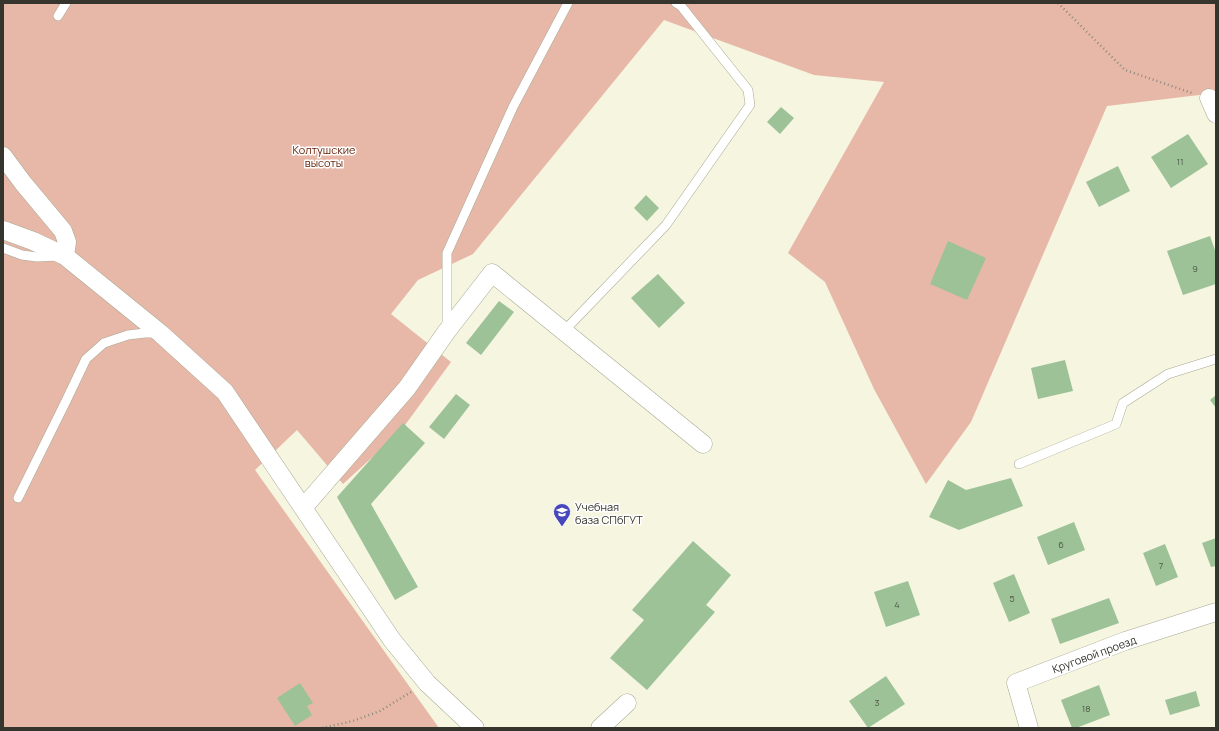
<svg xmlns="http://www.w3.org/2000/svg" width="1219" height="731" font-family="Manrope,sans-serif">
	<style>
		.green { fill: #e7b8a8 }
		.building { fill: #9dc297 }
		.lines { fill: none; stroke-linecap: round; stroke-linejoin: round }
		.lane-casing { stroke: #a9a995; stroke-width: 10 }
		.street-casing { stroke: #a9a995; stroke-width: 19 }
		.path { stroke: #8c8c7e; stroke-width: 2.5; stroke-dasharray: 1 3; stroke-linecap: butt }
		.lane { stroke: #fff; stroke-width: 9 }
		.street { stroke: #fff; stroke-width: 18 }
		.labels { text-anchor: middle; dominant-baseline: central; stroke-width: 3; stroke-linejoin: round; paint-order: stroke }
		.number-label { font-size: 9px; fill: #4f5848 }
		.park-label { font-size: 11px; fill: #632006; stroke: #fff }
		.poi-label { font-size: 11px; fill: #35352d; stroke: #fff; text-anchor: start }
		.street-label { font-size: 11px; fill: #35352d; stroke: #fff }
	</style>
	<rect width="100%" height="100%" fill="#f5f5e0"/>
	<path class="green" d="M 3,3 L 1216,3 L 1216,93 L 1107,106 L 971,422 L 926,484 L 874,389 L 825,282 L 788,253 L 884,82 L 814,75 L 664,20 L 473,254 L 418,280 L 391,314 L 451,362 L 400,432 L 343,484 L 297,430 L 255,470 L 439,728 L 3,728 Z"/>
	<path class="building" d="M 781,107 L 794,118 L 780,134 L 767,122 Z
		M 1188,134 L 1208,164 L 1171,188 L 1151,157 Z
		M 1118,166 L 1130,191 L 1099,207 L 1086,182 Z
		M 646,195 L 659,208 L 647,221 L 634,208 Z
		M 1210,236 L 1216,253 L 1216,284 L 1183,295 L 1167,251 Z
		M 948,241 L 986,258 L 967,300 L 930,284 Z
		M 658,274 L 685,303 L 659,328 L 631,298 Z
		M 499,301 L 514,312 L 481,355 L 466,343 Z
		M 1065,360 L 1073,391 L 1038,399 L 1031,368 Z
		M 456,394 L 470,405 L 444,439 L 429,427 Z
		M 1216,395 L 1216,408 L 1210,400 Z
		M 403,423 L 425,443 L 371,504 L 418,587 L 395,600 L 337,497 Z
		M 1011,478 L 1023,506 L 959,530 L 929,517 L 948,480 L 966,490 Z
		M 1074,522 L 1085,550 L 1048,565 L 1037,537 Z
		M 1216,538 L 1216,566 L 1211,567 L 1202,543 Z
		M 693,541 L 731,575 L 706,605 L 715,612 L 647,690 L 610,658 L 644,620 L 632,610 Z
		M 1165,544 L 1178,577 L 1156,586 L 1143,553 Z
		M 1014,574 L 1030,613 L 1009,622 L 993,583 Z
		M 908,581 L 920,615 L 886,627 L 874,592 Z
		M 1109,598 L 1119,623 L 1060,644 L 1051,619 Z
		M 886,676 L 905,704 L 868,728 L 849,701 Z
		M 300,683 L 313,703 L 307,706 L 312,715 L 295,726 L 277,698 Z
		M 1099,685 L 1110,715 L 1076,728 L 1072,728 L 1061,700 Z
		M 1196,691 L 1200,706 L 1170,715 L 1165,700 Z"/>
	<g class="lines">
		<defs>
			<path id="lane" d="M 58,16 L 66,3
				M 3,248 L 22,255 L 37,257 L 58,256
				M 447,328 L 447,253 L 513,107 L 568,3
				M 564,331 L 666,225 L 750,105 L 748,90 L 681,6 L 676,3
				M 1019,464 L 1116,424 L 1123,403 L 1168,374 L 1216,359
				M 18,498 L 66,401 L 86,359 L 104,343 L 128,335 L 145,333 L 156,333"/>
			<path id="street" d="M 1209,98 L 1216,114
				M 3,156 L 23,183 L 63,231 L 67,242 L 65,256
				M 3,230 L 33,241 L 65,256 L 160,333 L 225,392 L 392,640 L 427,683 L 475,728
				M 303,508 L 407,388 L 447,331 L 492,273 L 703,444
				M 600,728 L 627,703
				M 1029,728 L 1016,683 L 1125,641 L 1216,612"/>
		</defs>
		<use href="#lane" class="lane-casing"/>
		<use href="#street" class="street-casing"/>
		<path class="path" d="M 1058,3 L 1125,70 L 1192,93
			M 322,728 L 353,721 L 380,711 L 411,692"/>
		<use href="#lane" class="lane"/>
		<use href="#street" class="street"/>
	</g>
	<defs>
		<symbol id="university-pin" viewBox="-11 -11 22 30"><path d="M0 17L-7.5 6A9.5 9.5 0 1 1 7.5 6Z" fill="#4747bd" stroke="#fff"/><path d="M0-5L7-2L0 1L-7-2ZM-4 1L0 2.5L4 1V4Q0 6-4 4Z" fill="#fff"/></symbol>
	</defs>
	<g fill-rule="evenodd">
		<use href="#university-pin" x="552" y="502" width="20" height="27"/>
	</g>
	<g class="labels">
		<g class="number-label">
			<text x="1180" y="161">11</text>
			<text x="1195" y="268">9</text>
			<text x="1061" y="544">6</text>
			<text x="1161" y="565">7</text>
			<text x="1012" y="598">5</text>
			<text x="897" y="604">4</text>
			<text x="877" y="702">3</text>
			<text x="1086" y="708">18</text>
		</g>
		<g class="park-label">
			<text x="324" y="149">Колтушские<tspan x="324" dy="13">высоты</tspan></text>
		</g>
		<g class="poi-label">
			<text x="575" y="506">Учебная<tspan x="575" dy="13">база СПбГУТ</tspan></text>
		</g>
		<g class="street-label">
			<text transform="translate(1094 654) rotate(-20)">Круговой проезд</text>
		</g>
	</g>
	<rect width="1219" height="731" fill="none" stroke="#35352d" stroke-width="8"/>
</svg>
